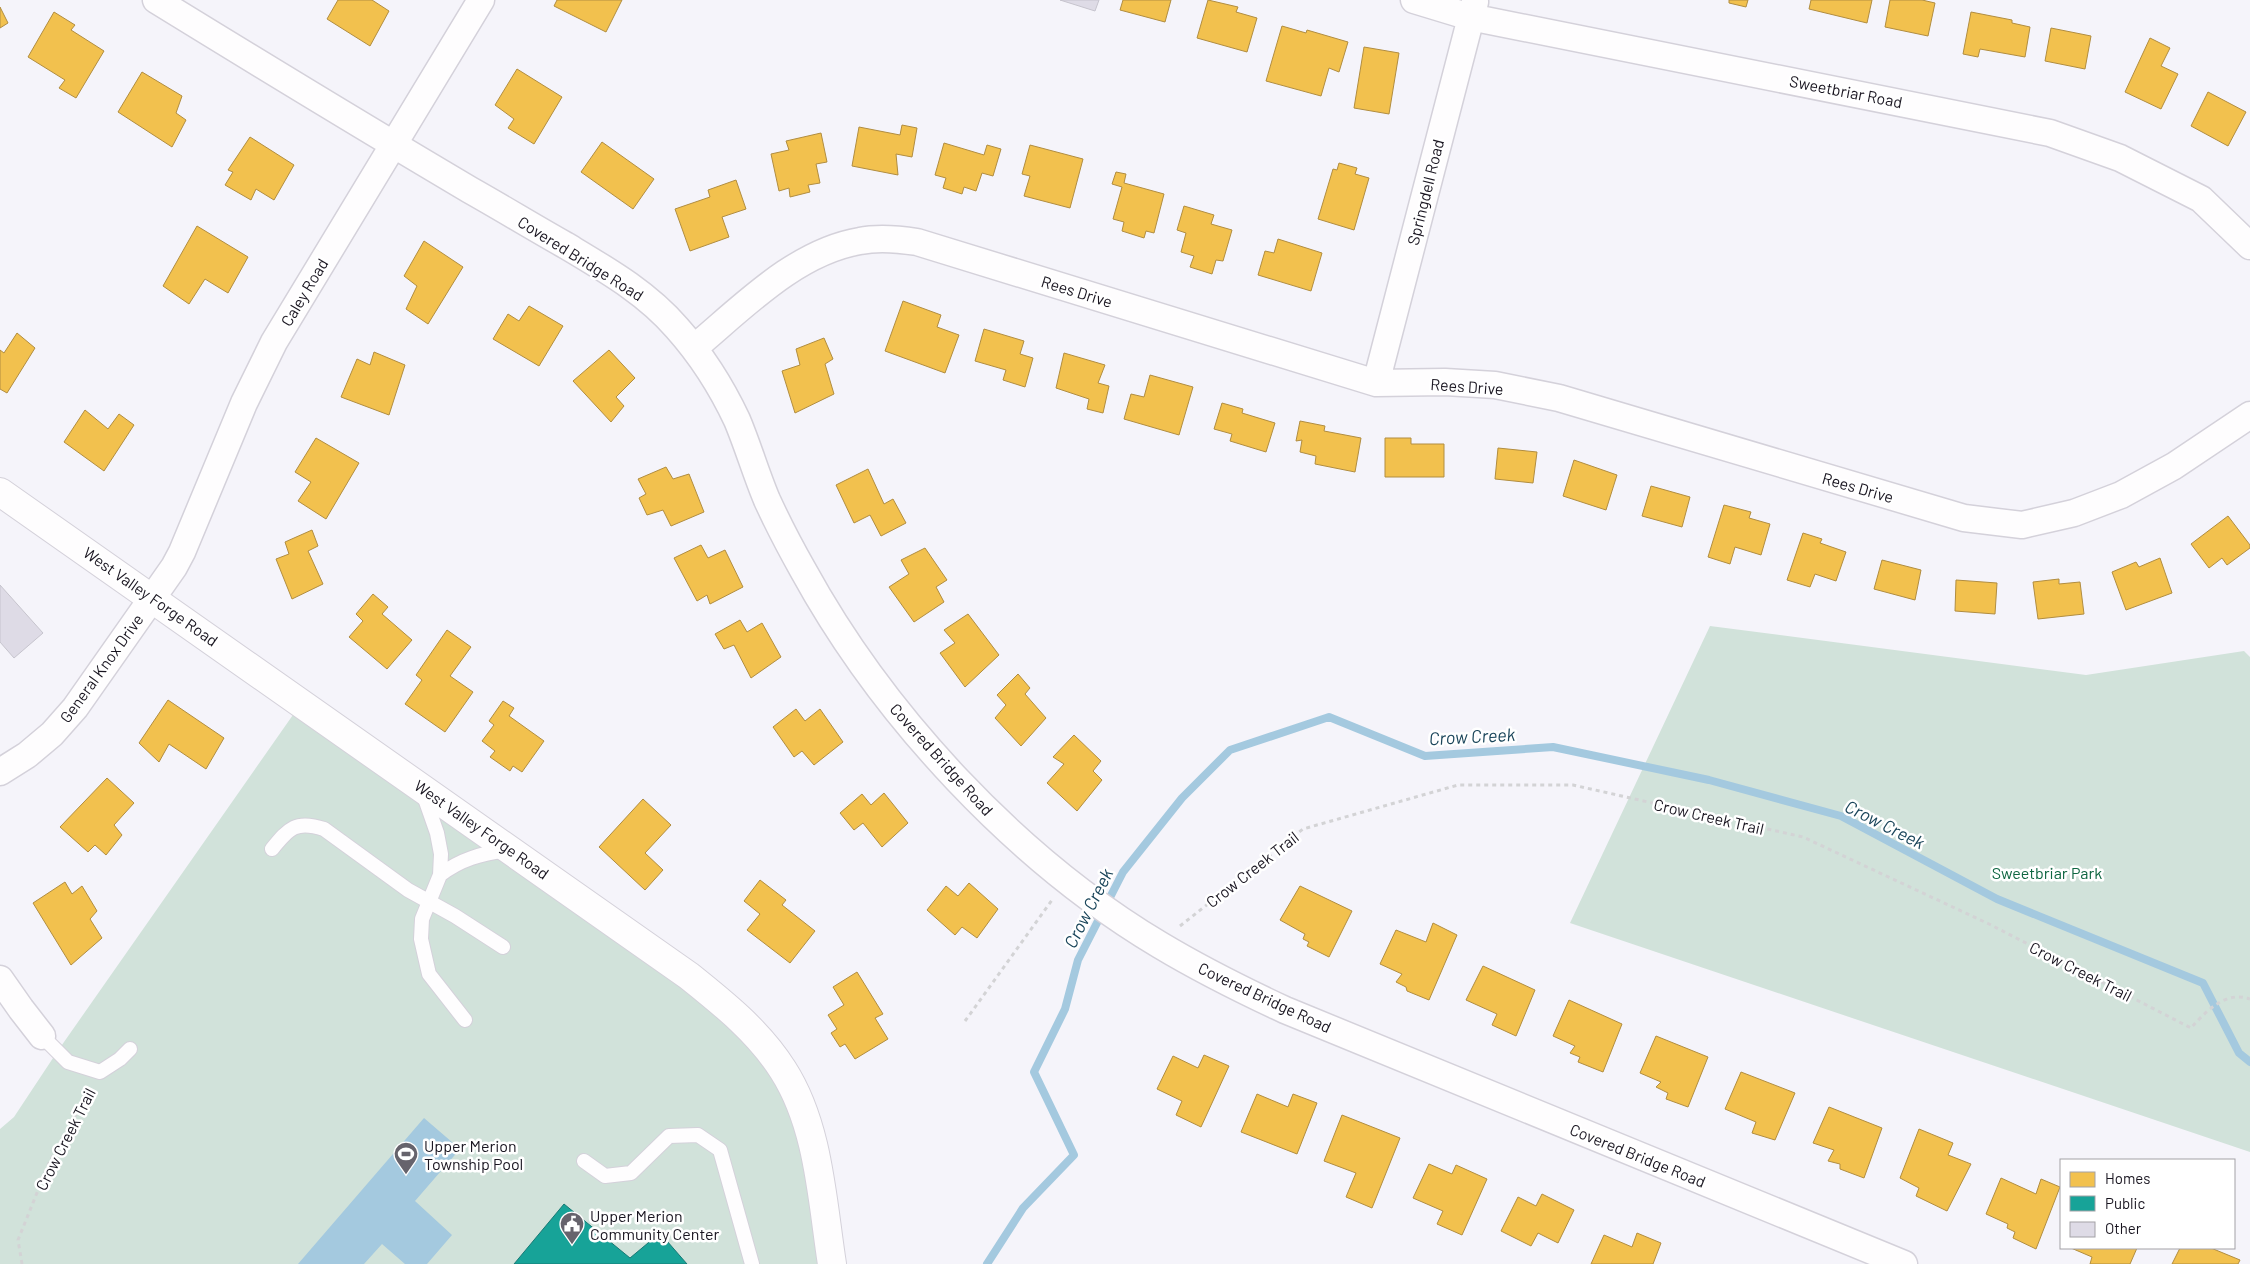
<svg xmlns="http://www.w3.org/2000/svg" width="2250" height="1264" font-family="Barlow,sans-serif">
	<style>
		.green { fill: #d1e2da }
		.water { fill: #a4c9df }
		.homes { fill: #f2c14e; stroke: #b18d40 }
		.public { fill: #17a398; stroke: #187874 }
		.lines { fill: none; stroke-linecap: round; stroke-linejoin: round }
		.stream { stroke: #a4c9df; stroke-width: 8 }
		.building { fill: #dedbe6; stroke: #c6c4cd }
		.service-casing { stroke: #d4d1da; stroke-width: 16 }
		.minor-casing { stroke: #d4d1da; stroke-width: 29 }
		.secondary-casing { stroke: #d4d1da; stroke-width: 30 }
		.path { stroke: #d3d3d5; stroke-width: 3; stroke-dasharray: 4 4; stroke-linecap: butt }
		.service { stroke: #fefdfe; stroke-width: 14 }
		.minor { stroke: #fefdfe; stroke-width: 26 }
		.secondary { stroke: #fefdfe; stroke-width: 28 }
		.labels { text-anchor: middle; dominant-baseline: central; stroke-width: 5; stroke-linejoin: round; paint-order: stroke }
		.street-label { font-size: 16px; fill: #191520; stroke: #fff }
		.park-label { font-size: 16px; fill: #0e6641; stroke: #fff }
		.poi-label { font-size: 16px; fill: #191520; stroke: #fff; text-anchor: start }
		.water-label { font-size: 18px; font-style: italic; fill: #1a455a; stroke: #fff }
	</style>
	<rect width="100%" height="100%" fill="#f5f4fa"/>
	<path class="green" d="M 1710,626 L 2086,675 L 2244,651 L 2250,657 L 2250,1152 L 1570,923 Z
		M 302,702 L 689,976 L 783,1070 L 832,1264 L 0,1264 L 0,1129 L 14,1117 L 57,1052 Z"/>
	<path class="water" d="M 424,1118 L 460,1149 L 415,1201 L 452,1235 L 427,1264 L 405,1264 L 382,1244 L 364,1264 L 298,1264 Z"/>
	<path class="homes" d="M 338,0 L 372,0 L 389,11 L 370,46 L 327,19 Z
		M 557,0 L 622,0 L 606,32 L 554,6 Z
		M 1123,0 L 1171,0 L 1165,22 L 1120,10 Z
		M 1208,0 L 1238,7 L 1236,12 L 1257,18 L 1247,52 L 1197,38 Z
		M 1729,0 L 1748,0 L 1746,7 L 1729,3 Z
		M 1811,0 L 1872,0 L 1867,23 L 1809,9 Z
		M 1890,0 L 1922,0 L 1935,3 L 1928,36 L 1885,27 Z
		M 0,7 L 8,23 L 0,28 Z
		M 54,12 L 75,25 L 71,30 L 104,51 L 76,98 L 59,88 L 65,80 L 28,57 Z
		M 1971,12 L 2012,20 L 2012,23 L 2030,27 L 2025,57 L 1980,49 L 1978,57 L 1963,54 Z
		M 1282,26 L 1306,33 L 1307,30 L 1348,42 L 1339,72 L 1329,68 L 1321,96 L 1266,81 Z
		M 2051,28 L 2091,36 L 2085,69 L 2045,61 Z
		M 2150,38 L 2170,48 L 2161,66 L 2178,74 L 2161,109 L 2125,92 Z
		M 1364,47 L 1399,53 L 1389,114 L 1354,108 Z
		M 517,69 L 562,97 L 534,144 L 508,128 L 514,119 L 495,105 Z
		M 142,72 L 182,96 L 176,113 L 186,120 L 172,147 L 118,112 Z
		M 2208,92 L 2246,112 L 2228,146 L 2191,126 Z
		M 902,125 L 917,128 L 912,157 L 896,154 L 898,175 L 852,166 L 859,127 L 900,135 Z
		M 821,133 L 827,162 L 816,164 L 820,183 L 808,185 L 810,192 L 790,197 L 789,188 L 779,191 L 771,154 L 789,150 L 786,141 Z
		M 250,137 L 294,165 L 274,200 L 256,189 L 251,200 L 225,185 L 233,172 L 228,170 Z
		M 602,142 L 654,179 L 633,209 L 581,172 Z
		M 944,143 L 984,155 L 987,145 L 1001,149 L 993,176 L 982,173 L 976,191 L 964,187 L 962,194 L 943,188 L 946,178 L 935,175 Z
		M 1030,145 L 1083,159 L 1070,208 L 1024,196 L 1030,176 L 1022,174 Z
		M 1339,163 L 1357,168 L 1355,174 L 1369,178 L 1354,230 L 1318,219 L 1333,169 L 1337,170 Z
		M 1116,172 L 1126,174 L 1124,183 L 1164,194 L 1154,233 L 1146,231 L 1144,238 L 1122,231 L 1124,222 L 1113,219 L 1122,187 L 1112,184 Z
		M 736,180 L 746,209 L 722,217 L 729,237 L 690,251 L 675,209 L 710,197 L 708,190 Z
		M 1184,206 L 1214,215 L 1211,224 L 1232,230 L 1223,261 L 1216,260 L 1212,274 L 1190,267 L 1194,256 L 1181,252 L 1186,233 L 1177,230 Z
		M 197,226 L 248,257 L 228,293 L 205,279 L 189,304 L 163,286 Z
		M 1278,239 L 1322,253 L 1311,291 L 1258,275 L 1265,251 L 1274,253 Z
		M 424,241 L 463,267 L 428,324 L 406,309 L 417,286 L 404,276 Z
		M 903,301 L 941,315 L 937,327 L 959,335 L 945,373 L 885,351 Z
		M 529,306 L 563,326 L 539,366 L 493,339 L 508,314 L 519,321 Z
		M 984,329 L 1024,341 L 1020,354 L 1033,358 L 1025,387 L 1003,380 L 1006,370 L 975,361 Z
		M 17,333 L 35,348 L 7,393 L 0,389 L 0,350 L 4,353 Z
		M 824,338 L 833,359 L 825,364 L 834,394 L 795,413 L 782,371 L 800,365 L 796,349 Z
		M 609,350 L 635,378 L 616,397 L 624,406 L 611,422 L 573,381 Z
		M 374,352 L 405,365 L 389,415 L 341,397 L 357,359 L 370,365 Z
		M 1064,353 L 1105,365 L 1098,383 L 1109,386 L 1103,413 L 1087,409 L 1089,399 L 1056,388 Z
		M 1150,375 L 1193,387 L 1179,435 L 1124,419 L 1131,394 L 1144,397 Z
		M 1222,403 L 1243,409 L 1242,413 L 1275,423 L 1266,452 L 1230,441 L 1232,434 L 1214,429 Z
		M 85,410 L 108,429 L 119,414 L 134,425 L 104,471 L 64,442 Z
		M 1300,421 L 1325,426 L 1324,431 L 1361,438 L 1355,472 L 1315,464 L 1316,456 L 1300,452 L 1302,440 L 1296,441 Z
		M 316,438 L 359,463 L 326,519 L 298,501 L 311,482 L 295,472 Z
		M 1385,438 L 1411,438 L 1411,444 L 1444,444 L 1444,477 L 1385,477 Z
		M 1498,448 L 1537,452 L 1533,483 L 1495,479 Z
		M 1574,460 L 1617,475 L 1606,510 L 1563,496 Z
		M 666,467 L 673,479 L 689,474 L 704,512 L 671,526 L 663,510 L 647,515 L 639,498 L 646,494 L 638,479 Z
		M 868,469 L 884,504 L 893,499 L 906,523 L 881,536 L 870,515 L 854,523 L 836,485 Z
		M 1651,486 L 1690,497 L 1682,527 L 1642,516 Z
		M 1724,505 L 1751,512 L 1749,518 L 1770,524 L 1761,555 L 1735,547 L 1730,564 L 1708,557 Z
		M 2228,516 L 2250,545 L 2250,548 L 2227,565 L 2222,558 L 2209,568 L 2191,544 Z
		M 312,530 L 318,546 L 308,551 L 323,584 L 292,599 L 276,559 L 289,554 L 285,542 Z
		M 1803,533 L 1822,539 L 1820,543 L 1846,552 L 1836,581 L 1815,574 L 1810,587 L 1787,580 Z
		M 701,545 L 708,558 L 725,550 L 743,587 L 710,604 L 707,595 L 697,601 L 674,558 Z
		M 925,548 L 947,580 L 936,587 L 944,602 L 914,622 L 889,587 L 909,574 L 901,560 Z
		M 2160,558 L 2172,593 L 2126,610 L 2112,572 L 2136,562 L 2139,567 Z
		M 1882,560 L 1921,570 L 1915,600 L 1874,589 Z
		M 2059,579 L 2059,584 L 2080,582 L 2084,614 L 2038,619 L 2033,582 Z
		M 1956,580 L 1997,583 L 1995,614 L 1955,611 Z
		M 373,594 L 388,607 L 382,614 L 412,640 L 387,669 L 349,637 L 363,621 L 356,614 Z
		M 968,614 L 999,655 L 965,687 L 940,653 L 955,643 L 944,630 Z
		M 740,620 L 747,632 L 762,623 L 781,657 L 751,678 L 734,645 L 724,649 L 715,634 Z
		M 447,630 L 471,647 L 450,676 L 473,692 L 445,732 L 405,704 L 422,680 L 416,675 Z
		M 1018,674 L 1030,688 L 1025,694 L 1046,718 L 1021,746 L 995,718 L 1006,705 L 997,695 Z
		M 168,700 L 224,738 L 206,769 L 169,744 L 159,762 L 139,743 Z
		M 503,701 L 514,708 L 509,716 L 544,741 L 522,772 L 513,766 L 510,771 L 490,757 L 495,751 L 482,741 L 494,725 L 489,721 Z
		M 796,709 L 805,721 L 820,709 L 843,742 L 814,765 L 802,751 L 794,757 L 773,727 Z
		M 1074,735 L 1101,761 L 1093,771 L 1102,780 L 1077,811 L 1047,783 L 1064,764 L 1053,757 Z
		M 107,778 L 134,803 L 114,825 L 122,835 L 106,855 L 95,845 L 88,852 L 60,827 Z
		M 884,793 L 908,823 L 882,847 L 863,823 L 854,830 L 840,813 L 862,794 L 871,805 Z
		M 643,799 L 671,825 L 645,853 L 663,870 L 645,890 L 599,847 Z
		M 760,880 L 786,900 L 782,905 L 815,931 L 790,963 L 747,930 L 760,914 L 744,901 Z
		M 65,882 L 72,894 L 82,886 L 97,911 L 90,919 L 102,938 L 71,965 L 33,903 Z
		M 969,883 L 998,909 L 977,938 L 962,927 L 955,935 L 927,910 L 946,886 L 958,896 Z
		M 1300,886 L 1352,911 L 1329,957 L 1307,946 L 1309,942 L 1303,939 L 1305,934 L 1280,920 Z
		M 1433,923 L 1457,935 L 1429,1000 L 1407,991 L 1406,987 L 1396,982 L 1402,974 L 1380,964 L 1396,930 L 1426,942 Z
		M 1483,966 L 1535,990 L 1516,1036 L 1492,1025 L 1497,1014 L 1466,1000 Z
		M 857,972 L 883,1014 L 875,1018 L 888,1039 L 855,1059 L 845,1044 L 840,1047 L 831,1033 L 837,1029 L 828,1015 L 844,1005 L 833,987 Z
		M 1569,1000 L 1622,1024 L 1603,1072 L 1578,1062 L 1580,1057 L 1570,1053 L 1575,1046 L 1553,1036 Z
		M 1656,1036 L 1708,1057 L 1688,1107 L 1666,1099 L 1668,1093 L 1656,1087 L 1661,1082 L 1640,1073 Z
		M 1204,1055 L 1229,1066 L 1201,1127 L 1176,1115 L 1182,1101 L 1157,1089 L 1173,1056 L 1198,1068 Z
		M 1741,1072 L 1795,1093 L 1775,1140 L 1752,1133 L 1756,1122 L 1725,1109 Z
		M 1257,1094 L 1288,1107 L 1293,1094 L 1317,1103 L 1297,1154 L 1241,1132 Z
		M 1829,1107 L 1882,1128 L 1864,1178 L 1840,1169 L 1840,1164 L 1828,1161 L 1834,1150 L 1813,1143 Z
		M 1342,1115 L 1400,1138 L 1372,1208 L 1346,1197 L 1356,1173 L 1324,1161 Z
		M 1919,1129 L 1953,1143 L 1948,1155 L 1971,1164 L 1947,1211 L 1916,1196 L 1919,1188 L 1900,1178 Z
		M 1429,1164 L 1452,1174 L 1456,1165 L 1487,1179 L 1462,1235 L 1437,1224 L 1443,1211 L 1413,1198 Z
		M 2001,1178 L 2036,1194 L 2041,1179 L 2060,1187 L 2036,1249 L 2013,1238 L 2015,1232 L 2007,1228 L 2008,1224 L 1986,1214 Z
		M 1542,1194 L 1574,1210 L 1558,1243 L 1538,1233 L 1531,1246 L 1501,1231 L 1518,1197 L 1536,1206 Z
		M 1637,1233 L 1661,1243 L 1653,1264 L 1591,1264 L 1604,1235 L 1632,1247 Z
		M 2071,1248 L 2137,1248 L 2130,1264 L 2090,1264 L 2092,1257 Z
		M 2180,1248 L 2211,1248 L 2240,1260 L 2238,1264 L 2172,1264 Z"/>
	<path class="public" d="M 564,1204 L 630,1258 L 660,1233 L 687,1264 L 514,1264 Z"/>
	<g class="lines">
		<path class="stream" d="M 987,1264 L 1023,1208 L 1074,1155 L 1034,1072 L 1065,1009 L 1078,960 L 1123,872 L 1182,798 L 1230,750 L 1329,717 L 1425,756 L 1553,747 L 1709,780 L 1841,816 L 1997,899 L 2203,983 L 2239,1053 L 2250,1062"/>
	</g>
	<path class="building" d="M 1060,0 L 1099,0 L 1095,11 Z
		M 0,585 L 43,633 L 14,658 L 0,642 Z"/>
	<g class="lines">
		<defs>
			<path id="service" d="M 423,793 L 437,833 L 441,854 L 440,875 L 422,919 L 421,939 L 429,974 L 465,1020
				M 272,849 C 289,828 296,820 324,829 L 408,890 L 455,916 L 503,947
				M 440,875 C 461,859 481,854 506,850
				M 42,1036 L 68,1062 L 100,1072 L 120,1059 L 130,1049
				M 584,1161 L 605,1176 L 631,1173 L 669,1136 L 698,1135 L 720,1150 L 752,1264"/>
			<path id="minor" d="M 156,0 C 260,64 365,128 470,190 C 502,208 533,227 565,245 C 605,269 646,292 677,328 C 702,356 721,386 737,420 C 748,446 756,474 767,500 C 778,524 790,547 803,570 C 883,716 1016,859 1160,945 C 1200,969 1242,990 1285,1010 L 1904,1264
				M 1414,0 L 1470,17 L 2050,133 L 2120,158 L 2201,199 L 2250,246
				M 694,348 C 742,308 795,252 860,241 C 879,237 898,239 917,242 L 1376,383 L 1445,382 L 1495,385 L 1559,398 L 1964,518 L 2022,525 L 2074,513 L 2121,495 L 2174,466 L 2250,415
				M 1376,383 L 1475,2
				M 0,772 L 27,755 L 52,734 L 75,708 L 174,567 L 182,552 L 244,403 L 274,342 L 481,0
				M 0,979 L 21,1009 L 42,1036"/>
			<path id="secondary" d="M 0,492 L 689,976 C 724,1004 759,1032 783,1070 C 819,1126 822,1200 832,1264"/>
		</defs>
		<use href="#service" class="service-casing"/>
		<use href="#minor" class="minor-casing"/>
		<use href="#secondary" class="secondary-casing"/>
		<path class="path" d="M 1180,926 L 1303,829 L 1458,785 L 1573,785 L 1803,837 L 1989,924 L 2191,1028 C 2205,1012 2226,990 2250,999
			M 965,1021 L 1052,900
			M 22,1264 L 18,1240 L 49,1163 L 90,1089"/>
		<use href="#service" class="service"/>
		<use href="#minor" class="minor"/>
		<use href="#secondary" class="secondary"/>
	</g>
	<defs>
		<symbol id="stadium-pin" viewBox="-11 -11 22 30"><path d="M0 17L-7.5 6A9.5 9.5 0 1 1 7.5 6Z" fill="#66636c" stroke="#fff"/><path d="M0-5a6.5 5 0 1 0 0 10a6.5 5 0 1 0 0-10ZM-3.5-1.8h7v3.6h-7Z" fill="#fff"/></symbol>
		<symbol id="civic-pin" viewBox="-11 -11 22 30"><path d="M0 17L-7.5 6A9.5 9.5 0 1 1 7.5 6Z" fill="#66636c" stroke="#fff"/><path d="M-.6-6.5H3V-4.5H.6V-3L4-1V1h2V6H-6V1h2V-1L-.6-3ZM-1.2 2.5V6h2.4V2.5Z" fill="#fff"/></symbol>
	</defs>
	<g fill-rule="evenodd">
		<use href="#stadium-pin" x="392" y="1140" width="28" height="38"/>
		<use href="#civic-pin" x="558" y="1210" width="28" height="38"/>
	</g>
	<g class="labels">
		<g class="street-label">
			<text transform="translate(1846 91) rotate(11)">Sweetbriar Road</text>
			<text transform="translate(1425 192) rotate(-76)">Springdell Road</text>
			<text transform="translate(581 258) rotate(32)">Covered Bridge Road</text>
			<text transform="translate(1077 291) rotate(17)">Rees Drive</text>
			<text transform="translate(304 292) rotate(-59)">Caley Road</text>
			<text transform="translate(1467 386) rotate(4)">Rees Drive</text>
			<text transform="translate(1858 487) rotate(16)">Rees Drive</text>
			<text transform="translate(151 596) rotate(35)">West Valley Forge Road</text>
			<text transform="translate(101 668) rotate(-54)">General Knox Drive</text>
			<text transform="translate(942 759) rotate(48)">Covered Bridge Road</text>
			<text transform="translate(1709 816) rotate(13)">Crow Creek Trail</text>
			<text transform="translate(482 829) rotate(35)">West Valley Forge Road</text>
			<text transform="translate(1252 869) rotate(-38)">Crow Creek Trail</text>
			<text transform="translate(2081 971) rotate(27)">Crow Creek Trail</text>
			<text transform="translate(1265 997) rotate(25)">Covered Bridge Road</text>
			<text transform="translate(65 1139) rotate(-63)">Crow Creek Trail</text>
			<text transform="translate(1638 1155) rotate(22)">Covered Bridge Road</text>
		</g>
		<g class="park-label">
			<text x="2047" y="872">Sweetbriar Park</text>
		</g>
		<g class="poi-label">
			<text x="424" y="1145">Upper Merion<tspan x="424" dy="18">Township Pool</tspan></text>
			<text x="590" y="1215">Upper Merion<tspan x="590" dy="18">Community Center</tspan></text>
		</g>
		<g class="water-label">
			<text transform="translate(1472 736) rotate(-3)">Crow Creek</text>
			<text transform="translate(1885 824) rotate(27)">Crow Creek</text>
			<text transform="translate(1088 908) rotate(-63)">Crow Creek</text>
		</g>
	</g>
	<rect x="2060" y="1159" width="175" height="90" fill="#ffffff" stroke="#a3a1a6"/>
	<rect x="2070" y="1172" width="25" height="15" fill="#f2c14e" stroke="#a3a1a6"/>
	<text x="2105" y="1184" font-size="15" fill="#191520">Homes</text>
	<rect x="2070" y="1196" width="25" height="15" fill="#17a398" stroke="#a3a1a6"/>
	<text x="2105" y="1209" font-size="15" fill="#191520">Public</text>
	<rect x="2070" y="1222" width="25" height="15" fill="#dedbe6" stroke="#a3a1a6"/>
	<text x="2105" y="1234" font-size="15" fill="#191520">Other</text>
</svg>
